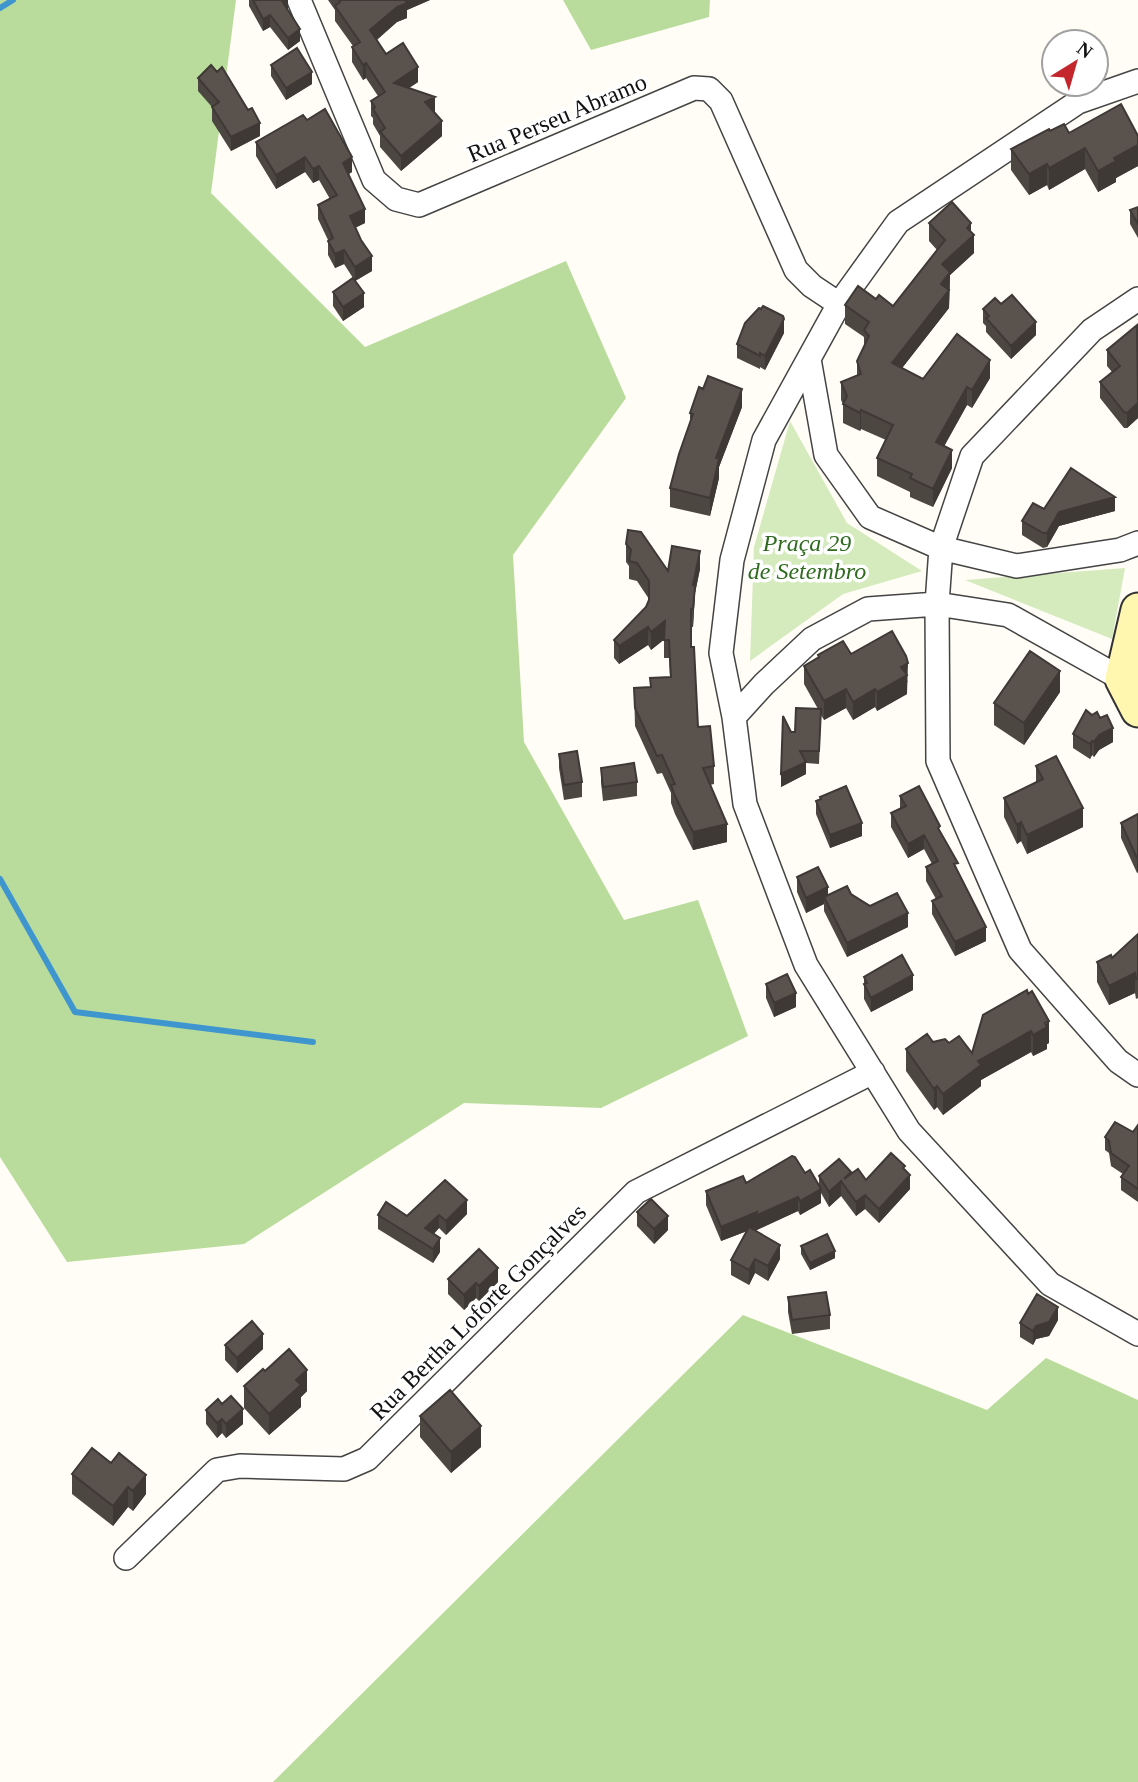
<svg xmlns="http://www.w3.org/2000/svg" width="1138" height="1782" font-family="Georgia,serif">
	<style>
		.green { fill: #d5ebbd }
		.forest { fill: #b9dc9c }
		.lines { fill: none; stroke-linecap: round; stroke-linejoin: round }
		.stream { stroke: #3f96cf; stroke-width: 6 }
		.street-casing { stroke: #444; stroke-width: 26 }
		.secondary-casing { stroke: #333; stroke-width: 37 }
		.street { stroke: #fff; stroke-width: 23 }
		.secondary { stroke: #fff6b0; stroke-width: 33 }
		.wall { fill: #4d4742 }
		.shaded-wall { fill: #3f3936 }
		.building { fill: #5a524d; stroke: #3f3936; stroke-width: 2 }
		.labels { text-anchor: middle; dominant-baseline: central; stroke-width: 7; stroke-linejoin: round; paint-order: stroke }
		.street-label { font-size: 24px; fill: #111; stroke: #fff }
		.park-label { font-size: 24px; font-style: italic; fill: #2f6b1f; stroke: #fff }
	</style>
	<rect width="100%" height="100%" fill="#fffdf5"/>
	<path class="green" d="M 790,421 L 847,523 L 922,571 L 843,594 L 750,661 L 754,547 Z
		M 1125,568 L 1112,639 L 965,580 Z"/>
	<path class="forest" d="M 0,0 L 236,0 L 211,193 L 365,347 L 566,261 L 626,398 L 513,555 L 524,742 L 624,920 L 698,900 L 748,1036 L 601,1108 L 464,1103 L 244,1244 L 67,1262 L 0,1157 Z
		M 563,0 L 710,0 L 709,17 L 591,50 Z
		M 743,1315 L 987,1410 L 1046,1358 L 1138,1400 L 1138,1782 L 273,1782 Z"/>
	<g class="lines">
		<path class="stream" d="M 0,8 L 13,0
			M 0,879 L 75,1012 L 313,1042"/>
		<defs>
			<path id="street" d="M 299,0 L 374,180 L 396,199 L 419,205 L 694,88 L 709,89 L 721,101 L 796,270 L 812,286 L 839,304
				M 1138,81 L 1078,102 L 898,222 L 839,304 L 764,440 L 732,560 L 721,653 L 734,717 L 745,804 L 806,965 L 909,1131 L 1050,1284 L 1138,1334
				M 1138,299 L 1092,330 L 972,456 L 941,548 L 937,604 L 938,761 L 1020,950 L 1118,1061 L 1138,1075
				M 809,359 L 826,455 L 870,517 L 941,548 L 1017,566 L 1120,550 L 1138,543
				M 734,717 L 764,684 L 812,639 L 868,609 L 937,604 L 1008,615 L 1122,679
				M 126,1558 L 217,1470 L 240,1466 L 344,1469 L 367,1459 L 636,1192 L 873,1072"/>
			<path id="secondary" d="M 1138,610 L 1122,679 L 1138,710"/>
		</defs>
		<use href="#street" class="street-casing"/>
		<use href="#secondary" class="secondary-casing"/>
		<use href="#street" class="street"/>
		<use href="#secondary" class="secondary"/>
	</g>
	<path class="wall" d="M 249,0 L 288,0 L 288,10 L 300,41 L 288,50 L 270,27 L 263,31 L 249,6 Z
		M 328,0 L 430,0 L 407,10 L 407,18 L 397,22 L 377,40 L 386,54 L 418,82 L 409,88 L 435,112 L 442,136 L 401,171 L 380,147 L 380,136 L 373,124 L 373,118 L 371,116 L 371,101 L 378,96 L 366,78 L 363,80 L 352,62 L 352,47 L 353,46 L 335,21 L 335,10 Z
		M 271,65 L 312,84 L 286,100 L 271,76 Z
		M 198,78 L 248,110 L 260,136 L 231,151 L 212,121 L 212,107 L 198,91 Z
		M 307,120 L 352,172 L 349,174 L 365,223 L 355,228 L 372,271 L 355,281 L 364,307 L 343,321 L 333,306 L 333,292 L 353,278 L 344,264 L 335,268 L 328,255 L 328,240 L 318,219 L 318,205 L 330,199 L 319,180 L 313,183 L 305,172 L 276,189 L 256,156 L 256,142 Z
		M 1050,131 L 1138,136 L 1138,166 L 1116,178 L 1116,182 L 1098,192 L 1085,169 L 1049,190 L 1047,185 L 1029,195 L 1011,170 L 1011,149 Z
		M 1138,207 L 1138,238 L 1130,224 L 1130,210 Z
		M 929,223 L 971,232 L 974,253 L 950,275 L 949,308 L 902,368 L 923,379 L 990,378 L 972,408 L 967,405 L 944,446 L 952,468 L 933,507 L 910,497 L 910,492 L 877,476 L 877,458 L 886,440 L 861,429 L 860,431 L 843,423 L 843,404 L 841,400 L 841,382 L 857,375 L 857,361 L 864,347 L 864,337 L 845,324 L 845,305 L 876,299 L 893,306 L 937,250 L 929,241 Z
		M 1001,304 L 1036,335 L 1011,359 L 986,332 L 986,326 L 983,323 L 983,309 Z
		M 1138,326 L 1138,418 L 1127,428 L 1124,428 L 1100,398 L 1100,382 L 1112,372 L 1107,366 L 1107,350 Z
		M 784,333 L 765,370 L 760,367 L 760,369 L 737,358 L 737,344 Z
		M 742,407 L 719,467 L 719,478 L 710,516 L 670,507 L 670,488 L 690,424 L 690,413 Z
		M 1044,509 L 1115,511 L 1059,526 L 1047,547 L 1043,548 L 1022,535 L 1022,521 Z
		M 626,544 L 668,571 L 700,569 L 695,593 L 693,627 L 691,627 L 691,647 L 698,727 L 714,766 L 714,784 L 710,785 L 727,842 L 693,850 L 675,814 L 671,803 L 671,793 L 662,773 L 657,774 L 635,726 L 634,688 L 650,687 L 650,678 L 670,677 L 669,658 L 664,658 L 664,639 L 651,650 L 648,645 L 619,664 L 614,658 L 614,640 L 646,607 L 649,601 L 649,599 L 637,581 L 629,579 L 629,566 L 626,562 Z
		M 851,654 L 908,681 L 907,682 L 907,694 L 877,711 L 875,707 L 853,720 L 846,708 L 824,720 L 821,715 L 819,764 L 806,763 L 806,774 L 781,787 L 791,732 L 795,732 L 818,709 L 804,684 L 804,666 L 818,658 L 818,655 Z
		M 1060,692 L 1024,745 L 994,725 L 994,703 Z
		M 1073,734 L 1113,742 L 1099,750 L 1094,757 L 1092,755 L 1090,759 L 1073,748 Z
		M 559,754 L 582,782 L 582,797 L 564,800 L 559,768 Z
		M 1036,766 L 1083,827 L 1027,854 L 1021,841 L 1017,844 L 1004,817 L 1004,798 L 1036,782 Z
		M 601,768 L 637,782 L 637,796 L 603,801 L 601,782 Z
		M 900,796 L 940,831 L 958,871 L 986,941 L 955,956 L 932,914 L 932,901 L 936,899 L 926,881 L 926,867 L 932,864 L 924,849 L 908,858 L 891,827 L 891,813 L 900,808 Z
		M 820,797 L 862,836 L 830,848 L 816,814 L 816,801 L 820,799 Z
		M 1138,814 L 1138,872 L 1137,873 L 1121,838 L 1121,823 Z
		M 797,877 L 828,895 L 851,894 L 908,927 L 847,957 L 824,911 L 824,904 L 806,913 L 797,892 Z
		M 1138,934 L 1138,998 L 1136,999 L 1135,993 L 1109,1005 L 1097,982 L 1097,962 L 1112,958 Z
		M 864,977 L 913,990 L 871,1012 L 864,999 Z
		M 766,984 L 796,1007 L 774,1017 L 766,998 Z
		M 1027,990 L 1049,1043 L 1047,1044 L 1047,1049 L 1033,1056 L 1031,1052 L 981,1080 L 981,1086 L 943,1115 L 937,1107 L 934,1110 L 906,1071 L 906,1049 L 933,1042 L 949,1043 L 972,1053 Z
		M 1138,1125 L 1138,1202 L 1121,1190 L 1121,1177 L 1123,1174 L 1111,1166 L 1109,1153 L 1105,1150 L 1105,1137 L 1133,1132 Z
		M 905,1170 L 910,1189 L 879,1223 L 865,1209 L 856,1216 L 841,1196 L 829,1207 L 821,1193 L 821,1203 L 800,1215 L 798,1211 L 756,1230 L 780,1259 L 768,1281 L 755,1273 L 749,1285 L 731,1275 L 731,1260 L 747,1231 L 721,1241 L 706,1205 L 706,1191 L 805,1173 L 819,1186 L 819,1176 L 851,1174 L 866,1180 Z
		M 637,1212 L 668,1230 L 654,1244 L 637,1226 Z
		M 467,1214 L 446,1235 L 439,1228 L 434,1234 L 440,1252 L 433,1263 L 378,1229 L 378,1215 L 407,1216 Z
		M 801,1246 L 835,1258 L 810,1270 L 801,1254 Z
		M 448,1279 L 498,1282 L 479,1301 L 476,1298 L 464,1310 L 448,1294 Z
		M 788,1297 L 830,1315 L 830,1329 L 792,1334 L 788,1312 Z
		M 1058,1320 L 1049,1336 L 1036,1339 L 1033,1345 L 1020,1337 L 1020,1323 Z
		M 225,1345 L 263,1349 L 237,1373 L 225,1360 Z
		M 265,1371 L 307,1391 L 301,1397 L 301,1407 L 269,1435 L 244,1408 L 244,1386 Z
		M 206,1410 L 243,1424 L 226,1438 L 222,1433 L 217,1438 L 206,1424 Z
		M 420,1416 L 481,1447 L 451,1473 L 420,1437 Z
		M 92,1448 L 146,1494 L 133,1511 L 128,1507 L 113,1526 L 72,1494 L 72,1474 Z"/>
	<path class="shaded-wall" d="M 284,0 L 288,0 L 288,10 L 282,1 Z
		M 404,0 L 430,0 L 407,10 L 407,18 L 397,22 L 370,45 L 370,30 Z
		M 270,15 L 270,27 L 263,31 L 263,19 Z
		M 300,29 L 300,41 L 288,50 L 288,38 Z
		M 366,63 L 366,78 L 363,80 L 363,65 Z
		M 418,67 L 418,82 L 394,98 L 394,83 Z
		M 312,72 L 312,84 L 286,100 L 286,88 Z
		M 435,97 L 435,112 L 425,118 L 425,102 Z
		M 442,121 L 442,136 L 401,171 L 401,156 Z
		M 260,123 L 260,136 L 231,151 L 231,137 Z
		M 1138,145 L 1138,166 L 1116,178 L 1116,182 L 1098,192 L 1098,171 L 1114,158 Z
		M 1085,148 L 1085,169 L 1049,190 L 1049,168 Z
		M 305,157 L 305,172 L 276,189 L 276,175 Z
		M 352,157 L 352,172 L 343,177 L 343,163 Z
		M 1047,164 L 1047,185 L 1029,195 L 1029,174 Z
		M 319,166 L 319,180 L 313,183 L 313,169 Z
		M 365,209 L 365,223 L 350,230 L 350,216 Z
		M 971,223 L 971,237 L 974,235 L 974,253 L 950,275 L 949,308 L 892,381 L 892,363 L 942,264 L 967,228 Z
		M 344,250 L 344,264 L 335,268 L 335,254 Z
		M 372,256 L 372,271 L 355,281 L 355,267 Z
		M 364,293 L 364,307 L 343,321 L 343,307 Z
		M 784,319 L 784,333 L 765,370 L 765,356 Z
		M 1036,322 L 1036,335 L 1011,359 L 1011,346 Z
		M 990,360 L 990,378 L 972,408 L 972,390 Z
		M 967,387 L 967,405 L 936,461 L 936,442 Z
		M 742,389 L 742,407 L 719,467 L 719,478 L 710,516 L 710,498 L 716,458 Z
		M 1138,403 L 1138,418 L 1127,428 L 1127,413 Z
		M 861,410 L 861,429 L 860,431 L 860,413 Z
		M 952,450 L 952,468 L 933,507 L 933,489 Z
		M 1115,497 L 1115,511 L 1059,526 L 1047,547 L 1047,533 L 1059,512 Z
		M 700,551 L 700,569 L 695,593 L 693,627 L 693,585 Z
		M 665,621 L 665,639 L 651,650 L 651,632 Z
		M 648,627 L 648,645 L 619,664 L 619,646 Z
		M 908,663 L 907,694 L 877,711 L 877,692 L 901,667 Z
		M 1060,671 L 1060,692 L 1024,745 L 1024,723 Z
		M 846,689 L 846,708 L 824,720 L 824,701 Z
		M 875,689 L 875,707 L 853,720 L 853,702 Z
		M 1113,728 L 1113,742 L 1099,750 L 1094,757 L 1094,742 L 1099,735 Z
		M 1092,741 L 1092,755 L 1090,759 L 1090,744 Z
		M 806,762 L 806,774 L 781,787 L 781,774 Z
		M 1083,808 L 1083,827 L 1027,854 L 1027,835 Z
		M 1021,822 L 1021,841 L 1017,844 L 1017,825 Z
		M 862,823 L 862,836 L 830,848 L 830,835 Z
		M 727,824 L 727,842 L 693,850 L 693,832 Z
		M 924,835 L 924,849 L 908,858 L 908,844 Z
		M 1137,858 L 1138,858 L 1138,872 L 1137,873 Z
		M 828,887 L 828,901 L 824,897 L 824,904 L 806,913 L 806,898 Z
		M 908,913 L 908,927 L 847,957 L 847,943 Z
		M 986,927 L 986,941 L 955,956 L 955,942 Z
		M 1135,973 L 1135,993 L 1109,1005 L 1109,986 Z
		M 913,975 L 913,990 L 871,1012 L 871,998 Z
		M 796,993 L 796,1007 L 774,1017 L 774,1003 Z
		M 1049,1021 L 1049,1043 L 1047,1044 L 1047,1049 L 1033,1056 L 1033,1035 Z
		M 1031,1031 L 1031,1052 L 981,1080 L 981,1086 L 943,1115 L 943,1094 L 978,1061 Z
		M 937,1086 L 937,1107 L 934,1110 L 934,1089 Z
		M 910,1175 L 910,1189 L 879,1223 L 879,1209 Z
		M 841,1181 L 841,1196 L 829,1207 L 829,1192 Z
		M 821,1189 L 821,1203 L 800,1215 L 800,1201 Z
		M 865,1195 L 865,1209 L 856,1216 L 856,1202 Z
		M 798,1197 L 798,1211 L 755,1231 L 755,1228 L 721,1241 L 721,1227 Z
		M 467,1200 L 467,1214 L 446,1235 L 446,1221 Z
		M 439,1215 L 439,1228 L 425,1242 L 425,1228 Z
		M 668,1216 L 668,1230 L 654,1244 L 654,1229 Z
		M 440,1238 L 440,1252 L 433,1263 L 433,1249 Z
		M 780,1245 L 780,1259 L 768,1281 L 768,1266 Z
		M 835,1251 L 835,1258 L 810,1270 L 810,1263 Z
		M 755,1259 L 755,1273 L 749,1285 L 749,1270 Z
		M 498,1268 L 498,1282 L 479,1301 L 479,1286 Z
		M 476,1283 L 476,1298 L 464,1310 L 464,1295 Z
		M 1058,1307 L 1058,1320 L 1049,1336 L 1036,1339 L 1033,1345 L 1033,1331 L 1036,1326 Z
		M 263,1334 L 263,1349 L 237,1373 L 237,1358 Z
		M 307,1370 L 307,1391 L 301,1397 L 301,1407 L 269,1435 L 269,1414 L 296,1380 Z
		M 243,1409 L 243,1424 L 226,1438 L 226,1424 Z
		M 222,1419 L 222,1433 L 217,1438 L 217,1423 Z
		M 481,1426 L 481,1447 L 451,1473 L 451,1452 Z
		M 146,1475 L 146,1494 L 133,1511 L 133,1491 Z
		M 128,1487 L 128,1507 L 113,1526 L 113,1506 Z"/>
	<path class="building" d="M 253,0 L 284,0 L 282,1 L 300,29 L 288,38 L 270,15 L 263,19 Z
		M 339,0 L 405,0 L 407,3 L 397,7 L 370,30 L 386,54 L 403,43 L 418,67 L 394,83 L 435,97 L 425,102 L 442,121 L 401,156 L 380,132 L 385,128 L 373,109 L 375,107 L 371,101 L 385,92 L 366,63 L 363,65 L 352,47 L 360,42 L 335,6 L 340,2 Z
		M 297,48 L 312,72 L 286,88 L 271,65 Z
		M 211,65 L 217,72 L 222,67 L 248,110 L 252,108 L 260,123 L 231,137 L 212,107 L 219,102 L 198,78 Z
		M 1121,104 L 1138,136 L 1138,145 L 1114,158 L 1116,161 L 1098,171 L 1085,148 L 1049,168 L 1047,164 L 1029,174 L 1011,149 L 1049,129 L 1050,131 L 1064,124 L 1069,133 Z
		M 325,109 L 352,157 L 343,163 L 365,209 L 350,216 L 361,240 L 372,256 L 355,267 L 344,250 L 335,254 L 328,241 L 333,238 L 330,231 L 318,205 L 337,195 L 319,166 L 313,169 L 305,157 L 276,175 L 256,142 L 303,115 L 307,120 Z
		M 952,202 L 971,223 L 967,228 L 974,235 L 942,264 L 950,272 L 941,284 L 949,290 L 892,363 L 923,379 L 957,334 L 990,360 L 972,390 L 967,387 L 936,442 L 952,450 L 933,489 L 910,478 L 912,474 L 877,458 L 893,425 L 861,410 L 860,413 L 843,404 L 847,396 L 841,382 L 861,374 L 857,361 L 869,336 L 864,330 L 869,322 L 845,305 L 858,286 L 876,299 L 879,295 L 893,306 L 945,240 L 929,223 Z
		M 1138,207 L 1138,224 L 1130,210 Z
		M 353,278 L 364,293 L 343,307 L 333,292 Z
		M 1012,295 L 1036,322 L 1011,346 L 986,318 L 989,316 L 983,309 L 995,298 L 1001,304 Z
		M 763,306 L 783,316 L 784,319 L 765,356 L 760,353 L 760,356 L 737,344 L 745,323 L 759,308 L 761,309 Z
		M 1137,325 L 1138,403 L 1127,413 L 1124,412 L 1100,382 L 1120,366 L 1107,350 Z
		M 708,376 L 742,389 L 716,458 L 719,459 L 710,498 L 670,488 L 679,454 L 693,414 L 690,413 L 699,387 L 703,389 Z
		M 1071,468 L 1115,497 L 1059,512 L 1047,533 L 1043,533 L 1022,521 L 1033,503 L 1044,509 Z
		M 628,530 L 641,532 L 668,571 L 672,546 L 700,551 L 693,585 L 695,586 L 693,609 L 691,609 L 691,647 L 694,647 L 698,727 L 710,726 L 714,766 L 703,768 L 727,824 L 693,832 L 675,796 L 671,785 L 675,784 L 662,755 L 657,756 L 635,708 L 634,688 L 651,687 L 650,678 L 671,677 L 669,640 L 664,640 L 665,621 L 651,632 L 648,627 L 619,646 L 614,640 L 646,607 L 649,600 L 649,581 L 637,563 L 629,561 L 631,550 L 626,544 Z
		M 892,631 L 906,656 L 908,663 L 901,667 L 907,675 L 877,692 L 875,689 L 853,702 L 846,689 L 824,701 L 804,666 L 819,657 L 818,655 L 843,641 L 851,654 Z
		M 1030,651 L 1060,671 L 1024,723 L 994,703 Z
		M 796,708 L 821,709 L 819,751 L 800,751 L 806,762 L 781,774 L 783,716 L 791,732 L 795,732 Z
		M 1086,710 L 1092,715 L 1097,712 L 1100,718 L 1107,715 L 1113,728 L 1099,735 L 1094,742 L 1092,741 L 1090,744 L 1073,734 Z
		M 577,751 L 582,782 L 564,785 L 559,754 Z
		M 1056,756 L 1083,808 L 1027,835 L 1021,822 L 1017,825 L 1004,798 L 1043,779 L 1036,766 Z
		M 634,763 L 637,782 L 603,787 L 601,768 Z
		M 846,786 L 862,823 L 830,835 L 816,801 L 821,799 L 820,797 Z
		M 919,786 L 940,826 L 938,828 L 958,863 L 954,864 L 986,927 L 955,942 L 932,901 L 942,896 L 926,867 L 938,861 L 924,835 L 908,844 L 891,813 L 906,806 L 900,796 Z
		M 1138,814 L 1138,858 L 1137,858 L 1121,823 Z
		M 818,867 L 828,887 L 806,898 L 797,877 Z
		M 847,886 L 851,894 L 870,906 L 897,893 L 908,913 L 847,943 L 824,897 Z
		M 1138,934 L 1138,979 L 1136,979 L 1135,973 L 1109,986 L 1097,962 L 1111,955 L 1112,958 Z
		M 902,955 L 913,975 L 871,998 L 864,984 L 867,983 L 864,977 Z
		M 787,974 L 796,993 L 774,1003 L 766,984 Z
		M 1027,990 L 1028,994 L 1032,991 L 1049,1021 L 1045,1023 L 1047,1027 L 1033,1035 L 1031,1031 L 978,1061 L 981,1065 L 943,1094 L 937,1086 L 934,1089 L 906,1049 L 927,1034 L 933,1042 L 945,1039 L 949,1043 L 959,1036 L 972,1053 L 983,1015 Z
		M 1115,1122 L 1133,1132 L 1138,1125 L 1138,1189 L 1121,1177 L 1129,1166 L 1111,1153 L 1109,1141 L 1105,1137 Z
		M 891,1153 L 905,1166 L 903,1168 L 910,1175 L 879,1209 L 865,1195 L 856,1202 L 841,1181 L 829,1192 L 819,1176 L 839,1159 L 851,1172 L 844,1179 L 858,1169 L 866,1180 Z
		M 792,1156 L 795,1157 L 805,1173 L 810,1170 L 821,1189 L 800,1201 L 798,1197 L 755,1216 L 757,1212 L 721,1227 L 706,1191 L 743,1176 L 746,1183 Z
		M 445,1180 L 467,1200 L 446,1221 L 439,1215 L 425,1228 L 440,1238 L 433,1249 L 378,1215 L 386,1202 L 407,1216 Z
		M 651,1199 L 668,1216 L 654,1229 L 637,1212 Z
		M 749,1227 L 780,1245 L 768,1266 L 755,1259 L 749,1270 L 731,1260 Z
		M 827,1234 L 835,1251 L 810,1263 L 801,1246 Z
		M 479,1249 L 498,1268 L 479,1286 L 476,1283 L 464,1295 L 448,1279 Z
		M 826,1292 L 830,1315 L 792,1320 L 788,1297 Z
		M 1037,1294 L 1058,1307 L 1049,1322 L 1036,1326 L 1033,1331 L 1020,1323 Z
		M 252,1321 L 263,1334 L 237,1358 L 225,1345 Z
		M 289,1349 L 307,1370 L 296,1380 L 301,1385 L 269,1414 L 244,1386 L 263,1369 L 265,1371 Z
		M 450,1390 L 481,1426 L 451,1452 L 420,1416 Z
		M 231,1396 L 243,1409 L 226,1424 L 222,1419 L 217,1423 L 206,1410 L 218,1399 L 222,1404 Z
		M 92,1448 L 111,1463 L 119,1453 L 146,1475 L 133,1491 L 128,1487 L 113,1506 L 72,1474 Z"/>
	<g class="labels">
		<g class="street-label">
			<text transform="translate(557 118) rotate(-23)">Rua Perseu Abramo</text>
			<text transform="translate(478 1312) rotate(-45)">Rua Bertha Loforte Gonçalves</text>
		</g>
		<g class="park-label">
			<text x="807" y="543">Praça 29<tspan x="807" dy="28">de Setembro</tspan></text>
		</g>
	</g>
	<g transform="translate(1075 63) rotate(37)"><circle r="33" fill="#ffffff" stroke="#a0a0a0" stroke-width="2"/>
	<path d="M0-5L12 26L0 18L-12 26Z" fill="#c4262e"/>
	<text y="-10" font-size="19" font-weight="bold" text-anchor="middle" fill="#111111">N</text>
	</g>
</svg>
